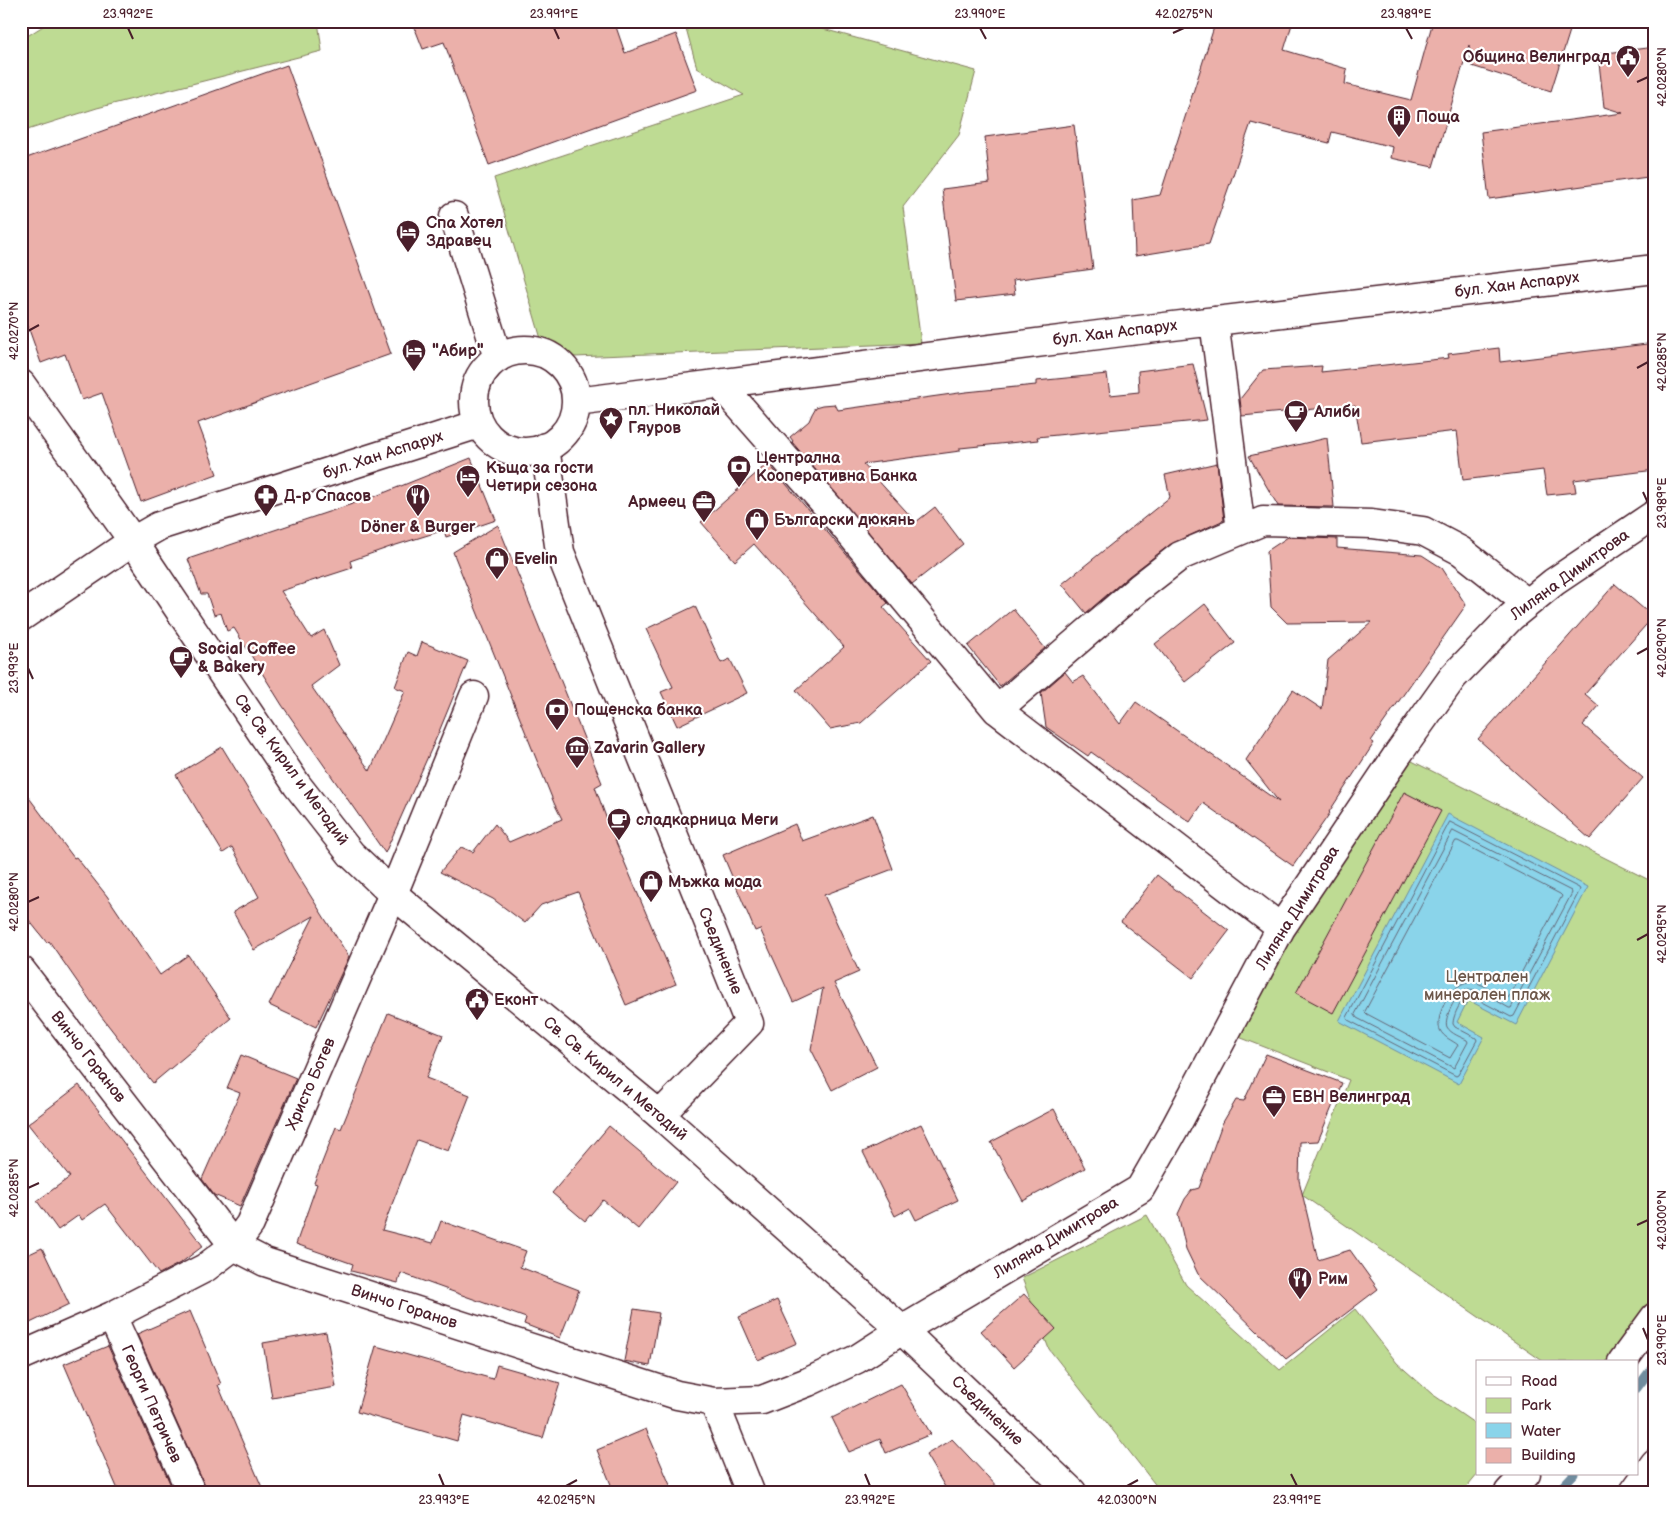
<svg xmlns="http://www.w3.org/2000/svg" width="1676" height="1513" font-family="'Balsamiq Sans',sans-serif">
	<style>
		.green { fill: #bedb93; stroke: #847d5f }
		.water { fill: #8ad4ea; stroke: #708c9e }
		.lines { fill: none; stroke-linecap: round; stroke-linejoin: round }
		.shore { stroke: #646777; stroke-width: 1 }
		.stream { stroke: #708c9e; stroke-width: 9 }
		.building { fill: #ebb0aa; stroke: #4a1f2b }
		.street-casing { stroke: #4a1f2b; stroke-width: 31 }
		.secondary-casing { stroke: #4a1f2b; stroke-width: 31 }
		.street { stroke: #fff; stroke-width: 28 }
		.secondary { stroke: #fff; stroke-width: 28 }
		.ticks { fill: none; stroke: #4a1f2b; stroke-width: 2 }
		.labels { text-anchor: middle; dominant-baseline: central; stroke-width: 4.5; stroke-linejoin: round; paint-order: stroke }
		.poi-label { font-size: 16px; font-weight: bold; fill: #4a1f2b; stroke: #fff; text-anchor: start }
		.street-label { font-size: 16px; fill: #4a1f2b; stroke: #fff }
		.park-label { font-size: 16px; fill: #6d574a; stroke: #fff }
		.neatline { fill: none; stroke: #4a1f2b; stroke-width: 2 }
		.ticks-label { font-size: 12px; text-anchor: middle; fill: #4a1f2b }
	</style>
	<rect width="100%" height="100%" fill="#fff"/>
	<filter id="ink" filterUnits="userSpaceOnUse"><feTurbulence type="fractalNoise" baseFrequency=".02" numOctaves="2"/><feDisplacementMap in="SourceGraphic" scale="10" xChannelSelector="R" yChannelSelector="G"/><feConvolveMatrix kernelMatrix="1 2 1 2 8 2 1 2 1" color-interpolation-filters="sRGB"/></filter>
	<g filter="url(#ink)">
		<path class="green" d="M 51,21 L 318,21 L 322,51 L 97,108 L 21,132 L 21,40 Z
			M 684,21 L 794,21 L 976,71 L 959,135 L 903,207 L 921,343 L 575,357 L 541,339 L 494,178 L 744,95 L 697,68 Z
			M 1398,754 L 1655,883 L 1655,1306 L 1618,1362 L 1544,1362 L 1302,1195 L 1349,1080 L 1226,1032 Z
			M 1147,1215 L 1186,1285 L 1280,1370 L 1355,1309 L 1397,1363 L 1432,1394 L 1477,1425 L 1478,1474 L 1463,1492 L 1161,1492 L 1049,1349 L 1022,1278 Z"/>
		<path class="water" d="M 1448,814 L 1588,887 L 1516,1025 L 1468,1000 L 1457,1022 L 1484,1037 L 1459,1084 L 1339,1021 Z"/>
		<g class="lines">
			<path class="shore" d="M 1450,822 L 1579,888 L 1580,890 L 1514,1016 L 1511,1017 L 1471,996 C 1462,996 1453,1015 1453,1024 L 1455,1027 L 1476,1038 L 1477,1040 L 1458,1075 L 1456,1076 L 1348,1020 L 1347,1018 Z
				M 1453,831 L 1571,891 L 1572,893 L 1511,1008 L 1509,1008 C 1500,1003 1479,989 1469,989 C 1458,989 1443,1018 1447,1027 C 1451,1034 1461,1037 1467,1040 L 1468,1042 L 1454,1068 L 1357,1018 L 1355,1015 Z
				M 1456,841 L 1458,841 L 1560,894 L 1562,896 L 1508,998 L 1506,998 C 1495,993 1482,982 1470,982 C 1453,981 1434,1015 1440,1030 C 1444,1038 1452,1040 1458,1045 L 1450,1058 L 1367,1014 L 1365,1012 Z"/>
			<path class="stream" d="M 1637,1388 L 1655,1364
				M 1557,1492 L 1574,1474"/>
		</g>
		<path class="building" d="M 412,21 L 614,21 L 625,53 L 676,34 L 697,90 L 489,165 L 444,42 L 423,49 Z
			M 1216,21 L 1293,21 L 1284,50 L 1347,69 L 1345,84 L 1411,100 L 1433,21 L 1573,21 L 1551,91 L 1472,66 L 1469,45 L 1433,167 L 1391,158 L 1393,147 L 1332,132 L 1329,143 L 1251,123 L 1209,244 L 1135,256 L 1133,200 L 1160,195 Z
			M 1655,47 L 1655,176 L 1489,199 L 1481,132 L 1623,113 L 1604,107 L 1598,54 Z
			M 287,65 L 391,354 L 198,423 L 217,474 L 141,502 L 102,393 L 82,400 L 65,354 L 41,363 L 21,307 L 21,160 Z
			M 1074,125 L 1093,269 L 1013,280 L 1015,294 L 956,301 L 942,189 L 990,183 L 985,137 Z
			M 1655,343 L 1655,470 L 1574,480 L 1576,492 L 1547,495 L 1543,470 L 1463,480 L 1457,431 L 1361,442 L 1355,405 L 1242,416 L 1240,399 L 1263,370 L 1322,366 L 1321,372 L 1449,358 L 1448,354 L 1499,348 L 1500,362 Z
			M 1193,364 L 1207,420 L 1037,437 L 1038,440 L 960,448 L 960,451 L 863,464 L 916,522 L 935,507 L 963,544 L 912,584 L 792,442 L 793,441 L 790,437 L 809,421 L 812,414 L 816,407 L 823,405 L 835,404 L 838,410 L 966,392 L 1036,385 L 1036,381 L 1107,374 L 1110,395 L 1139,392 L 1138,371 Z
			M 1327,438 L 1334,507 L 1278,506 L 1249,456 Z
			M 471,458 L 496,520 L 446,537 L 444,530 L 393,546 L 350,561 L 352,568 L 281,591 L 311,638 L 324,630 L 339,665 L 311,686 L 370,771 L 405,691 L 395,687 L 408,652 L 417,656 L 422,642 L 468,661 L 438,734 L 385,853 L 282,705 L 234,628 L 227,631 L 221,613 L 214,615 L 207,594 L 201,594 L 188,559 L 376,496 Z
			M 768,463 L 888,603 L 883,607 L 931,661 L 861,723 L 830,729 L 796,690 L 844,647 L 754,544 L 735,561 L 701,522 Z
			M 1217,463 L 1224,520 L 1171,544 L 1129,576 L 1086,613 L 1062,584 L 1170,497 L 1165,475 Z
			M 498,525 L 602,783 L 595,787 L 610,828 L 676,984 L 626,1005 L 578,892 L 541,905 L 525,923 L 493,899 L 440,872 L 461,847 L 473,852 L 495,824 L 509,842 L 562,819 L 554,803 L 453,552 Z
			M 1288,537 L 1337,539 L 1337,548 L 1422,555 L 1442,568 L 1466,605 L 1371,741 L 1374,743 L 1329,812 L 1330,813 L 1293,866 L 1203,803 L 1190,822 L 1091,752 L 1088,756 L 1046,727 L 1041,693 L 1065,672 L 1073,682 L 1083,676 L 1120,724 L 1136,702 L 1279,802 L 1246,760 L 1293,690 L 1322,709 L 1328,660 L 1372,622 L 1287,623 L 1271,607 L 1267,551 Z
			M 1615,584 L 1653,617 L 1585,694 L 1599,706 L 1583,725 L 1643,778 L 1590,839 L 1478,739 Z
			M 1205,604 L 1235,643 L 1185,682 L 1155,644 Z
			M 695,606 L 721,663 L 730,659 L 747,693 L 677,726 L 661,692 L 673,687 L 646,629 Z
			M 1013,609 L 1045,648 L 1000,686 L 968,646 Z
			M 222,747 L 275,834 L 293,868 L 349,957 L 316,1027 L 269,1005 L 314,916 L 254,950 L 233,912 L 259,897 L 232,847 L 223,853 L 176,775 Z
			M 21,787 L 74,858 L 76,857 L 107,896 L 160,975 L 188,955 L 231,1018 L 153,1083 L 101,1016 L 49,941 L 47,943 L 21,910 Z
			M 1404,792 L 1441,811 L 1333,1013 L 1296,993 Z
			M 873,815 L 893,869 L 824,895 L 859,972 L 834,983 L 877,1067 L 832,1090 L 811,1049 L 823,988 L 793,1002 L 760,929 L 755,931 L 723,855 L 795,824 L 802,841 Z
			M 1157,875 L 1229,931 L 1193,978 L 1121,922 Z
			M 388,1013 L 443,1035 L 426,1078 L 470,1095 L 448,1151 L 417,1140 L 382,1230 L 433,1243 L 441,1221 L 526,1251 L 520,1267 L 579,1290 L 560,1338 L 524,1324 L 526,1318 L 401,1273 L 398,1283 L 351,1271 L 353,1264 L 296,1244 L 317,1184 L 314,1183 L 336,1127 L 341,1129 Z
			M 1266,1054 L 1342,1083 L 1318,1141 L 1300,1142 L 1299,1180 L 1318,1260 L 1350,1250 L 1378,1289 L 1286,1359 L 1198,1274 L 1186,1249 L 1178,1214 L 1185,1199 L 1192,1190 L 1199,1188 L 1222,1124 L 1236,1100 L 1244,1101 Z
			M 241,1055 L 296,1078 L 240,1206 L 214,1195 L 202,1179 L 240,1093 L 227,1088 Z
			M 79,1085 L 203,1246 L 182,1262 L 159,1274 L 105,1204 L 82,1220 L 79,1215 L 58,1230 L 37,1201 L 70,1177 L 28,1124 Z
			M 1054,1109 L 1085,1168 L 1023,1201 L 991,1142 Z
			M 921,1124 L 958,1200 L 916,1220 L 910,1208 L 895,1216 L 863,1152 Z
			M 609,1126 L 676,1182 L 638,1229 L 603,1200 L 585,1221 L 552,1193 Z
			M 42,1248 L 69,1304 L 30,1323 L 21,1306 L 21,1258 Z
			M 1024,1294 L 1056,1329 L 1014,1367 L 981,1331 Z
			M 777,1300 L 797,1343 L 758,1360 L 739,1317 Z
			M 634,1309 L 659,1313 L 650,1366 L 624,1361 Z
			M 190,1311 L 221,1384 L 218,1385 L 264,1492 L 206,1492 L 205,1486 L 137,1334 Z
			M 326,1332 L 336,1387 L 272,1398 L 263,1343 Z
			M 108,1346 L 174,1492 L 119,1492 L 64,1364 Z
			M 376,1346 L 493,1379 L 497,1365 L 560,1383 L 543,1438 L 464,1415 L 457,1441 L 357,1412 Z
			M 901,1384 L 931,1434 L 886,1453 L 880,1439 L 849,1452 L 832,1418 Z
			M 646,1429 L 670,1485 L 655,1492 L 614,1492 L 597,1450 Z
			M 952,1439 L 1002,1492 L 948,1492 L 926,1455 Z"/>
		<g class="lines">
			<defs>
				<path id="street" d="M 454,216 L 498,358
					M 1214,321 L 1241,530
					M474 401a51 51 0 1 1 102 0a51 51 0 1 1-102 0Z
					M 720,384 L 829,508 L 997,710
					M 576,402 L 1122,332 L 1655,269
					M 545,447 L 560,552 L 749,1023 L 660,1115
					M 133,541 L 159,526 L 479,424
					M 1281,928 L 997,710 L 1139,588 L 1180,556 L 1263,521 L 1372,524 L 1423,531 L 1461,551 L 1527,603
					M 21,970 L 234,1246 L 265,1262 L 677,1395 L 714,1402 L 762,1400 L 808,1382 L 857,1359 L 902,1330 L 1140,1189 L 1175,1128 L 1281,928 L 1398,754 L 1453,677 L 1511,617 L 1554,582 L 1655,514
					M 112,1316 L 191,1492
					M 21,1356 L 112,1316 L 205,1268 L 234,1246 L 250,1224 L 393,894 L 474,696
					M 1622,1362 L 1655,1317
					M 714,1402 L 750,1492
					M 1509,1492 L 1526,1474
					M 1634,1492 L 1655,1463"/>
				<path id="secondary" d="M 21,384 L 133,541 L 297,785 L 351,854 L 393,894 L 660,1115 L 902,1330 L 1072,1492
					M 21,617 L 133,541"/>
			</defs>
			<use href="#street" class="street-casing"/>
			<use href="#secondary" class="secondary-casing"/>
			<use href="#street" class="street"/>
			<use href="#secondary" class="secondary"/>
		</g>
	</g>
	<path class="ticks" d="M 128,28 L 133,39M 554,28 L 559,39M 980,28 L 986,39M 1406,28 L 1412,39M 1173,33 L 1184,28M 1637,82 L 1648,77M 28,331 L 39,325M 1637,368 L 1648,362M 1643,492 L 1648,503M 1637,654 L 1648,648M 28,668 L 33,679M 28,902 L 39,897M 1637,940 L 1648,934M 28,1188 L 39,1183M 1637,1225 L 1648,1220M 1643,1328 L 1648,1340M 439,1474 L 444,1486M 865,1474 L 870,1486M 1291,1474 L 1297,1486M 566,1486 L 577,1480M 1127,1486 L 1138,1480"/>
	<defs>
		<symbol id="civic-pin" viewBox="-11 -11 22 30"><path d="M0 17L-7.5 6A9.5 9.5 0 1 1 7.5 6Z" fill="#4a1f2b" stroke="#fff"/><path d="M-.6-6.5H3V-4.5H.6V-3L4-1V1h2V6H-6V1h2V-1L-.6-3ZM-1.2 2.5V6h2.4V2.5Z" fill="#fff"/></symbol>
		<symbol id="building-pin" viewBox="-11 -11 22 30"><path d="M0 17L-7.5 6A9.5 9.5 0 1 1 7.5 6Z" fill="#4a1f2b" stroke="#fff"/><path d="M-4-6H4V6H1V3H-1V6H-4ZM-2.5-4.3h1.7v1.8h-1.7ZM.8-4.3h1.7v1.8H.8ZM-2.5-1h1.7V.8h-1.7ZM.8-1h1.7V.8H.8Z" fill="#fff"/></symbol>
		<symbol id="hotel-pin" viewBox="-11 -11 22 30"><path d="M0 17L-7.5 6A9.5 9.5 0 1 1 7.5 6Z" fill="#4a1f2b" stroke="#fff"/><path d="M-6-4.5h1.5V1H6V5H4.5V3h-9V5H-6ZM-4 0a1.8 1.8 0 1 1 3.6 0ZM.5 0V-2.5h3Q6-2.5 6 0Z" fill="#fff"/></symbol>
		<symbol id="cafe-pin" viewBox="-11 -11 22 30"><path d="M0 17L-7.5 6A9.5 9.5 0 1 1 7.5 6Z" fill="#4a1f2b" stroke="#fff"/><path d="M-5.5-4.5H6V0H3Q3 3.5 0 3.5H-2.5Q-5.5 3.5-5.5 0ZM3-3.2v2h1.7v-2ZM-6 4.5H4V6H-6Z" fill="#fff"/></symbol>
		<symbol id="sight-pin" viewBox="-11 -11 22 30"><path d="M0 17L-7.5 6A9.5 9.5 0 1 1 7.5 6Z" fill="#4a1f2b" stroke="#fff"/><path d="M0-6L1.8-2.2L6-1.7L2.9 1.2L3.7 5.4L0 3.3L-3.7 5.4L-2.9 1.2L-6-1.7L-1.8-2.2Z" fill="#fff"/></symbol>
		<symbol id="bank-pin" viewBox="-11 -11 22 30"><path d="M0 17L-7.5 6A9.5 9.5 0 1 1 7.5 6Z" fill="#4a1f2b" stroke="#fff"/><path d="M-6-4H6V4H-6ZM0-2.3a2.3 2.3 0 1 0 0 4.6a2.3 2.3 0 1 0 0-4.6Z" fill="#fff"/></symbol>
		<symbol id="pharmacy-pin" viewBox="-11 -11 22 30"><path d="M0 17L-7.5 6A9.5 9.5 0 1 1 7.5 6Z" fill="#4a1f2b" stroke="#fff"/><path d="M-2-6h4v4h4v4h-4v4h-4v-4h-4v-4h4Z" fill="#fff"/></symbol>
		<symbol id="restaurant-pin" viewBox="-11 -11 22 30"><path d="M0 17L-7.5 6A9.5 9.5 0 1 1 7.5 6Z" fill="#4a1f2b" stroke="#fff"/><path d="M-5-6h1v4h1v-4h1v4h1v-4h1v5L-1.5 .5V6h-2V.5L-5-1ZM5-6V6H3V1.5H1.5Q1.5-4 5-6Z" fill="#fff"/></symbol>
		<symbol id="office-pin" viewBox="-11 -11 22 30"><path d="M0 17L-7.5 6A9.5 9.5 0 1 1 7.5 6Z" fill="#4a1f2b" stroke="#fff"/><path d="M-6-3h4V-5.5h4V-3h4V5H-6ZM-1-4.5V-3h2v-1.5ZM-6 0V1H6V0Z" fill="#fff"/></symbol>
		<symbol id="shop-pin" viewBox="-11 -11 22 30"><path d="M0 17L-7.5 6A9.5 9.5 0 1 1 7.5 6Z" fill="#4a1f2b" stroke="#fff"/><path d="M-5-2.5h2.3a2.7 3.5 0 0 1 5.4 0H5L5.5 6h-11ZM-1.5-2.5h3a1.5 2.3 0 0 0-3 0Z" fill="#fff"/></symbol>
		<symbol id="museum-pin" viewBox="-11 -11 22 30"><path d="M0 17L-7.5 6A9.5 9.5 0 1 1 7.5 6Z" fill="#4a1f2b" stroke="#fff"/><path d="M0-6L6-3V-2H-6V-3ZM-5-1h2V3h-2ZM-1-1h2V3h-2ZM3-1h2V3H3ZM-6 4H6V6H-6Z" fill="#fff"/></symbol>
	</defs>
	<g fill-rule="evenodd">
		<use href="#civic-pin" x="1614" y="43" width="28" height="38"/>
		<use href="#building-pin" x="1385" y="103" width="28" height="38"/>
		<use href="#hotel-pin" x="394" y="218" width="28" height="38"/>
		<use href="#hotel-pin" x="400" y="337" width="28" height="38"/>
		<use href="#cafe-pin" x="1282" y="398" width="28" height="38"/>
		<use href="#sight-pin" x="597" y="405" width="28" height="38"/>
		<use href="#bank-pin" x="725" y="453" width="28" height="38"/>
		<use href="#hotel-pin" x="454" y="463" width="28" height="38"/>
		<use href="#pharmacy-pin" x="252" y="482" width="28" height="38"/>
		<use href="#restaurant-pin" x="404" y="482" width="28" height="38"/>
		<use href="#office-pin" x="690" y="488" width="28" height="38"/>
		<use href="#shop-pin" x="743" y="506" width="28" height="38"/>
		<use href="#shop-pin" x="483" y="545" width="28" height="38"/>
		<use href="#cafe-pin" x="167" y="644" width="28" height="38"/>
		<use href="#bank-pin" x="543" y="696" width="28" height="38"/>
		<use href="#museum-pin" x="563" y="734" width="28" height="38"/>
		<use href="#cafe-pin" x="605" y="806" width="28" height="38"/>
		<use href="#shop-pin" x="637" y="868" width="28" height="38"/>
		<use href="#civic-pin" x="463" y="986" width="28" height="38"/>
		<use href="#office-pin" x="1260" y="1083" width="28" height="38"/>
		<use href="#restaurant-pin" x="1286" y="1265" width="28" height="38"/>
	</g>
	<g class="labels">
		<g class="poi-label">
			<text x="1610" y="57" text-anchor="end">Община Велинград</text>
			<text x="1416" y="117">Поща</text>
			<text x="426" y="223">Спа Хотел<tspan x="426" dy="18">Здравец</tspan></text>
			<text x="432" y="351">"Абир"</text>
			<text x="628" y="410">пл. Николай<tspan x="628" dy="18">Гяуров</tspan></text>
			<text x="1314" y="412">Алиби</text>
			<text x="756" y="458">Централна<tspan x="756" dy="18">Кооперативна Банка</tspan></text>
			<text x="486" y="468">Къща за гости<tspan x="486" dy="18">Четири сезона</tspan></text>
			<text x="284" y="496">Д-р Спасов</text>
			<text x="686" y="502" text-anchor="end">Армеец</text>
			<text x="774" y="520">Български дюкянь</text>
			<text x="418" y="527" text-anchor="middle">Döner &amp; Burger</text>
			<text x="514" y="559">Evelin</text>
			<text x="198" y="649">Social Coffee<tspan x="198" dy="18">&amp; Bakery</tspan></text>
			<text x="574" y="710">Пощенска банка</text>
			<text x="594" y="748">Zavarin Gallery</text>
			<text x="636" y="820">сладкарница Меги</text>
			<text x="668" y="882">Мъжка мода</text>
			<text x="494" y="1000">Еконт</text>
			<text x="1292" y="1097">ЕВН Велинград</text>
			<text x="1318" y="1279">Рим</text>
		</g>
		<g class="street-label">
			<text transform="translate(1517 285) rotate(-7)">бул. Хан Аспарух</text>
			<text transform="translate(1115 333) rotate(-7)">бул. Хан Аспарух</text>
			<text transform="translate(383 455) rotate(-18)">бул. Хан Аспарух</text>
			<text transform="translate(1570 575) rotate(-36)">Лиляна Димитрова</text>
			<text transform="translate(291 770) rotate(54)">Св. Св. Кирил и Методий</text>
			<text transform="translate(1298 908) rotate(-58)">Лиляна Димитрова</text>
			<text transform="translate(720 951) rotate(68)">Съединение</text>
			<text transform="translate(88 1057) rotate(52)">Винчо Горанов</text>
			<text transform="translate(615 1079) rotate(40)">Св. Св. Кирил и Методий</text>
			<text transform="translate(311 1084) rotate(-66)">Христо Ботев</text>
			<text transform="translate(1056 1238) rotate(-31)">Лиляна Димитрова</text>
			<text transform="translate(404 1307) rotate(18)">Винчо Горанов</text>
			<text transform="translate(151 1404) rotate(66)">Георги Петричев</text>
			<text transform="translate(987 1411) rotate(44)">Съединение</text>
		</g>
		<g class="park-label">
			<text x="1487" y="977">Централен<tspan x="1487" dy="18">минерален плаж</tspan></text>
		</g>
	</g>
	<rect width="1676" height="1513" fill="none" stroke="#fff" stroke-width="55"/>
	<rect x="1476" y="1360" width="162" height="115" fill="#ffffff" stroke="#b7a5aa"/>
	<rect x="1486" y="1377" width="25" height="8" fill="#ffffff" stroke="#b7a5aa"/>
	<text x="1521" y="1386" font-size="15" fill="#4a1f2b">Road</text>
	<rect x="1486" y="1398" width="25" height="15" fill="#bedb93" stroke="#b7a5aa"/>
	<text x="1521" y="1410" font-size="15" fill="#4a1f2b">Park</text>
	<rect x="1486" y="1423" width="25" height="15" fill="#8ad4ea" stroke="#b7a5aa"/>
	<text x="1521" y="1436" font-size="15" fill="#4a1f2b">Water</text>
	<rect x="1486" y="1448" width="25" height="15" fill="#ebb0aa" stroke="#b7a5aa"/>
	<text x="1521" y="1460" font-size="15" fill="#4a1f2b">Building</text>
	<rect x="28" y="28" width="1620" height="1458" class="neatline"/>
	<g class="ticks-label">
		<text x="128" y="18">23.992°E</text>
		<text x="554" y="18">23.991°E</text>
		<text x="980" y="18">23.990°E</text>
		<text x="1184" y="18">42.0275°N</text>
		<text x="1406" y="18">23.989°E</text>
		<text transform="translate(1662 77) rotate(-90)" y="4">42.0280°N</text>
		<text transform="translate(14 331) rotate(-90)" y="4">42.0270°N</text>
		<text transform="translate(1662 362) rotate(-90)" y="4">42.0285°N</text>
		<text transform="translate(1662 503) rotate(-90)" y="4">23.989°E</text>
		<text transform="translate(1662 648) rotate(-90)" y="4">42.0290°N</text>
		<text transform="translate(14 668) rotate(-90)" y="4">23.993°E</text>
		<text transform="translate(14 902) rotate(-90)" y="4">42.0280°N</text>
		<text transform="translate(1662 934) rotate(-90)" y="4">42.0295°N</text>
		<text transform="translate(14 1188) rotate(-90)" y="4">42.0285°N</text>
		<text transform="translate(1662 1220) rotate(-90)" y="4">42.0300°N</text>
		<text transform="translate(1662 1340) rotate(-90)" y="4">23.990°E</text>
		<text x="444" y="1504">23.993°E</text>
		<text x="566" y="1504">42.0295°N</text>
		<text x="870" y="1504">23.992°E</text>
		<text x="1127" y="1504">42.0300°N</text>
		<text x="1297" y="1504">23.991°E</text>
	</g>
</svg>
